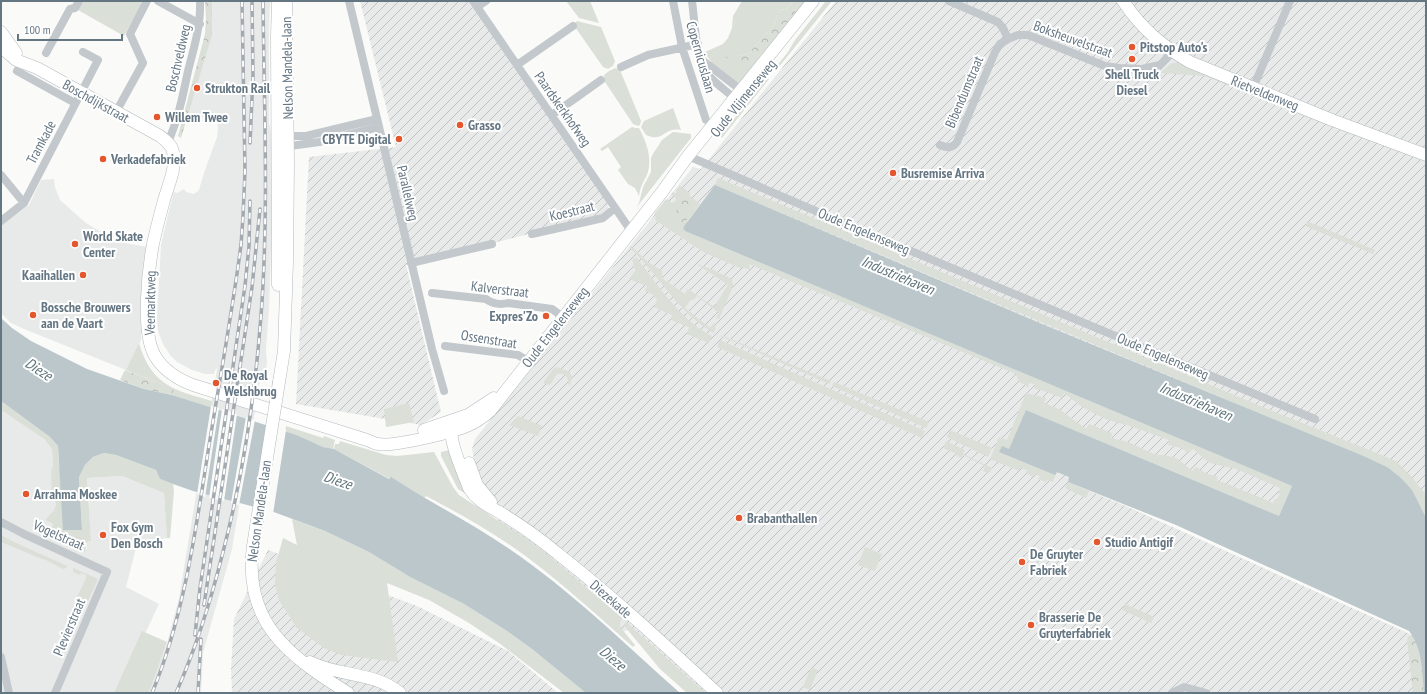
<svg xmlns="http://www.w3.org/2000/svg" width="1427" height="694" font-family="'PT Sans Narrow',sans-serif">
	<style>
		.built { fill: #e8e9e9 }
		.industrial { fill: url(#industrial-furrows) }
		.green { fill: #dadfd7 }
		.forest { fill: url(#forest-crowns) }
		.water { fill: #bbc7cb }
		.pier { fill: #fafaf8 }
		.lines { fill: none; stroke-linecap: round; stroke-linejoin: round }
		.secondary-casing { stroke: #b3babf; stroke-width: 13 }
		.street { stroke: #c3c8cc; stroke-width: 8 }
		.secondary { stroke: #fff; stroke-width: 12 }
		.rail-casing { stroke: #a2aab0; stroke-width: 3.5 }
		.rail { stroke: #fff; stroke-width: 2; stroke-dasharray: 6; stroke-linecap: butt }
		.secondary-bridge-casing { stroke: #b3babf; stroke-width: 13; stroke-linecap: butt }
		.secondary-bridge { stroke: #fff; stroke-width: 12 }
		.poi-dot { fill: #e4572e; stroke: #fff; stroke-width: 1.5 }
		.labels { text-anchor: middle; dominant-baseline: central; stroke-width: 4; stroke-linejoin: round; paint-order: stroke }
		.street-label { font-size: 14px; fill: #657683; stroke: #fff }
		.poi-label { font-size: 14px; font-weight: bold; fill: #657683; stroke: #fff; text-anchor: start }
		.water-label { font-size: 15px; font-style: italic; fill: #60757c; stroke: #fff }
	</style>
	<defs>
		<pattern id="industrial-furrows" width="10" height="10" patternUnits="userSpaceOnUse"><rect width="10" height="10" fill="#e8e9e9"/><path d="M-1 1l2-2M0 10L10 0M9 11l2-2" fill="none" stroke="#c0c1c2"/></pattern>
		<pattern id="forest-crowns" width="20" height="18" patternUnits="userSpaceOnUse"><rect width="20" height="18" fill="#dadfd7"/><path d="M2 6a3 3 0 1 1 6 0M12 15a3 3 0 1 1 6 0" fill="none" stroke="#b4b9b4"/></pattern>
	</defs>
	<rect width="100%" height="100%" fill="#fafaf8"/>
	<path class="built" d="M 207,1 L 270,1 L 269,34 L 269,123 L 272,138 L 272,216 L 269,309 L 266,350 L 267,362 L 265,383 L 260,380 L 232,549 L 203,653 L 201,693 L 188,693 L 187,691 L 186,693 L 148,693 L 167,643 L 179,598 L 217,369 L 216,368 L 214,374 L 205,374 L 192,370 L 177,362 L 170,355 L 163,344 L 158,331 L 157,317 L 161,245 L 170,206 L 174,192 L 177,193 L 184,189 L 186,192 L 194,194 L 199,190 L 204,173 L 217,137 L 218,128 L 217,122 L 214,120 L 197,117 L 186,112 L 207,27 Z
		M 54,179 L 55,187 L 60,200 L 86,223 L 118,242 L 148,247 L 141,340 L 126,370 L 24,329 L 11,323 L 1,313 L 1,226 L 29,205 L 41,180 Z
		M 1,410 L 44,439 L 52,449 L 53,466 L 51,471 L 56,505 L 54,510 L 45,520 L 53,524 L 48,536 L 87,549 L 87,542 L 91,541 L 87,478 L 122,476 L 164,493 L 167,538 L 137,544 L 126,587 L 159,604 L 117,693 L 1,693 Z"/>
	<path class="industrial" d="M 360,1 L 468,1 L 607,202 L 609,210 L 597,217 L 406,265 L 441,412 L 421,425 L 296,404 L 309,157 L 396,147 Z
		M 836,1 L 1426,1 L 1426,546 L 1388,471 L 685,231 L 1292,486 L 1279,516 L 1026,410 L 1056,475 L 1057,472 L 1070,477 L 1068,482 L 1128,507 L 1410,634 L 1414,693 L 699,693 L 629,630 L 622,632 L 503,530 L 477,474 L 472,449 L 475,439 L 693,167 L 701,169 Z
		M 268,550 L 417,606 L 508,651 L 558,693 L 232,693 L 231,670 L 234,619 Z"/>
	<path class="green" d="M 83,1 L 141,1 L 142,4 L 124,36 L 78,10 Z
		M 566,1 L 590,1 L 599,23 L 579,18 Z
		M 742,1 L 793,1 L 788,8 L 779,11 L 774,25 L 748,54 L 739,56 L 724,54 L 759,63 L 739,86 C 727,76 712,67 705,52 L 723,44 L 728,38 L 732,28 L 733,16 Z
		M 826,1 L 832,1 L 778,68 L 776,67 L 788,52 L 795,40 Z
		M 577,21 L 601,27 L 615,61 L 613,66 L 608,69 L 603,67 L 575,27 L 575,23 Z
		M 1172,63 L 1177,63 L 1184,64 L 1312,117 L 1314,120 L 1205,76 L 1161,73 L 1161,72 Z
		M 615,68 L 620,70 L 641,121 L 640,125 L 638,126 L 633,124 L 605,82 L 604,75 L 609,71 Z
		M 767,78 L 769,79 L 722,138 L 721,137 L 722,134 Z
		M 673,108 L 681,130 C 662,127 665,143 646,135 L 641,127 L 644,121 Z
		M 632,127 L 635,128 L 639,128 C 646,141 652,157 648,172 C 645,180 640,186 639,196 L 635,188 L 628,184 L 618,170 L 621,167 L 608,147 L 602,151 L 600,149 Z
		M 673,132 L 691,134 L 691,138 L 636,208 L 639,203 L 643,187 L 651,172 L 651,158 L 653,154 L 662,140 Z
		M 718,178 L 1265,408 L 1396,461 L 1411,476 L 1426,495 L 1426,518 L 1400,477 L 1387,467 L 715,185 Z
		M 680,186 L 690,193 L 689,195 L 700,204 L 683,228 L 685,231 L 1292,486 L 1279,516 L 1026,410 L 1009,449 L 999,452 L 1055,475 L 1053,482 L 1047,480 L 1046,482 L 1038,479 L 1040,476 L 1034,474 L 1033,477 L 1026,473 L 1027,470 L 1021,468 L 1019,471 L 990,459 L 999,437 L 1007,440 L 1026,393 L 1046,398 L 1044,403 L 1059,409 L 1086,429 L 1089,424 L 1112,433 L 1111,438 L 1128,442 L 1154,454 L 1169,456 L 1178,459 L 1192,471 L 1196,467 L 1207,474 L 1218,477 L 1217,481 L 1225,483 L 1273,503 L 1275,499 L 1277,499 L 1280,494 L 1278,493 L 1280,488 L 1236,469 L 1210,463 L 1204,459 L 1193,449 L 1189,453 L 1181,448 L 1168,445 L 1169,440 L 1130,426 L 1108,420 L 1093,413 L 1081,406 L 1064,393 L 1062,398 L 1044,391 L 1035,389 L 1035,384 L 1029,383 L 1028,387 L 1026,387 L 1026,385 L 1019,382 L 1016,374 L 749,264 L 750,270 L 743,267 L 740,268 L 705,253 L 655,220 L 656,218 L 654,214 L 666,199 L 672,203 L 676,201 L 676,198 L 671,194 L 673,192 L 676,194 L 677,192 L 676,190 Z
		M 1307,221 L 1375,250 L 1373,254 L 1305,226 Z
		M 631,246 L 648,262 L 662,271 L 663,279 L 685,294 L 688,289 L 714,307 L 728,285 L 697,264 L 713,270 L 732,279 L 733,286 L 719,319 L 716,318 L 719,313 L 697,296 L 693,300 L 691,299 L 685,308 L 710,328 L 714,323 L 716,325 L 714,333 C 678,313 659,275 630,248 Z
		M 636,257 C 658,285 680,320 712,336 L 709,343 L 687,334 L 689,327 L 671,320 L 672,315 L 654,307 L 657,300 L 654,295 L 645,291 L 647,286 L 629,279 L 636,270 L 632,266 L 634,264 L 632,260 Z
		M 721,335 L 831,381 L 829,384 L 721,336 Z
		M 720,340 L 925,431 L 922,438 L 717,347 Z
		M 139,343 C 151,385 174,390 212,401 L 211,408 L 172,395 L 173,389 L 126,370 Z
		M 557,367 L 570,372 L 572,377 L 570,385 L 568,384 C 569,376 564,372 557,374 L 550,385 L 543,383 L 553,369 Z
		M 834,382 L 929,422 L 926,428 L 832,386 Z
		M 1,401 L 50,437 L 58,446 L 59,466 L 82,529 L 79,477 L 85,465 L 93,457 L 104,453 L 116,455 L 156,470 L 160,479 L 173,484 L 174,491 L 170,538 L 167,538 L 164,493 L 122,476 L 87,478 L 91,541 L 87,542 L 85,552 L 48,535 L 53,524 L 45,520 L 54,510 L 56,505 L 55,500 L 52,495 L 51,471 L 53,466 L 52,449 L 44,439 L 1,410 Z
		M 409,403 L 414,422 L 386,427 L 384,409 Z
		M 518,416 L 542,426 L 538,436 L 509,425 Z
		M 286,426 L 323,438 L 324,436 L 335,440 L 333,449 L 323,447 L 285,432 Z
		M 950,430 L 992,448 L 988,457 L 947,437 Z
		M 340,441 L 386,455 L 397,456 L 434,452 L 453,487 L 459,495 L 530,541 L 547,554 L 622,618 L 620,623 L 620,627 L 635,645 L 633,647 C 593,612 554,575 510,545 C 483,527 455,511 426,496 L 424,498 L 391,478 L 390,479 L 334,449 L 335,444 L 339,444 Z
		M 946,441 L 965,450 L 963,454 L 992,468 L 990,472 L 988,473 L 983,471 L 985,466 L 963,455 L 961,458 L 957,456 L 957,454 L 943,448 Z
		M 453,449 L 472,498 L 458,489 L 441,456 L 441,452 Z
		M 1068,482 L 1089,491 L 1086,498 L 1065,488 Z
		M 292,519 L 325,531 L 369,552 L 410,577 L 464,604 L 507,631 L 532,649 L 586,693 L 564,693 L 499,643 L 469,623 L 429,600 L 387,583 L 398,662 L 341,655 L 324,648 L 297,628 L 279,600 L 275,585 L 276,563 L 283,538 L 297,545 Z
		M 1,535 L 14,542 L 67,566 L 66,568 L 63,569 L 46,560 L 42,559 L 1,542 Z
		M 865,547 L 882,554 L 875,571 L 858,565 Z
		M 73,568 L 98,579 L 88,601 L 77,597 L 86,578 L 86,575 L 81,573 L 80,575 L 73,572 Z
		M 1125,604 L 1154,617 L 1151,623 L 1122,610 Z
		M 626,622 L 706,693 L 687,693 L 660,669 L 626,628 L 624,625 Z
		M 142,631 L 167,642 L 151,687 L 148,693 L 114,693 Z
		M 811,667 L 818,670 L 810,690 L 803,687 Z"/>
	<path class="forest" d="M 205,1 L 212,1 L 212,35 L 181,138 L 178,136 L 205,34 L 206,18 Z
		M 793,1 L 808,1 L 759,63 L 738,65 L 724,56 L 724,54 L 731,52 L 739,56 L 748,54 L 774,25 L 779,11 L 788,8 Z
		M 682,194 L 687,195 L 697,204 L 683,225 L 679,223 L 676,209 L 681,202 Z
		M 125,370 L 174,389 L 172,395 L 144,389 L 120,380 Z
		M 1412,634 C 1424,650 1423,674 1424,693 L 1413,693 L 1407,640 L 1408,637 Z"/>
	<path class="water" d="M 715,185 L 1042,324 L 1361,455 L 1387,467 L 1400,477 L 1412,490 L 1426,518 L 1426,693 L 1424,693 C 1422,671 1423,649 1409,631 L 1176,525 L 1068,482 L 1069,477 L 1057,472 L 1055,475 L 999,452 L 1002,446 L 1009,449 L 1026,410 L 1279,516 L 1292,486 L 685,231 L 683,228 Z
		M 1,318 L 12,328 L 31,341 L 87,369 L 144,389 L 172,395 L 219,410 L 296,435 L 323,447 L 334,449 L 389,479 L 391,477 C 429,502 470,522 508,548 C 570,590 624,643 680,693 L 586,693 L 532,649 L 507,631 L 464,604 L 410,577 L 369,552 L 325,531 L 271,511 L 193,491 L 173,484 L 160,479 L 156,470 L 116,455 L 104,453 L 93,457 L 85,465 L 79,477 L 82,530 L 63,530 L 58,446 L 50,437 L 1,401 Z"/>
	<path class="pier" d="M 211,406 L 219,408 L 205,497 L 197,494 Z
		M 222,409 L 237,414 L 224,501 L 209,498 Z
		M 246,417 L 255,420 L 239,505 L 231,503 Z
		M 268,424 L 286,430 L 273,514 L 254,509 Z"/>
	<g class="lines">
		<defs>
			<path id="secondary" d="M 1123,1 C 1141,28 1162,46 1190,62 L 1332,120 L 1426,155
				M 1,32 L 16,53
				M 1,47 L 16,60 L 37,68 L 160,136 C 166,141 172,145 173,152 C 177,167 168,186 164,200 C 160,215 156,230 153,244 C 148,271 141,332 155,356 C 164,371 177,379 193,385 L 367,440 C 371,441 375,444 378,444 C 394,447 454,432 469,425 C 477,422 483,417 490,411 L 662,192 L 688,156 L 813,1
				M 278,285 L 277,36 L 278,1
				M 279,382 L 284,351 L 287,262 L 288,165 L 286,1
				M 451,422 C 449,443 462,469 469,488 C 477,501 487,505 499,512 C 519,524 539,538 557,553 C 612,596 665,645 717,693
				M 424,430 L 468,415 L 494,398
				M 469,463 L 477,485 L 491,502
				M 253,546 C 243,623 289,656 348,693
				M 310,662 C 340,677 373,671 400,693"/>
		</defs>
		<use href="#secondary" class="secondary-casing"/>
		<path class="street" d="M 158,1 L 200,24
			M 349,1 L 432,349 L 444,391
			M 473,1 L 631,231
			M 673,1 L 682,47 L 706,120
			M 692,1 C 695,23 695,58 709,76 C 718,86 730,93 739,103
			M 949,1 L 998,22 L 1003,28 L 1008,39 L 1018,35 L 1028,35 L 1105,66 L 1119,68 L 1142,69 L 1160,65 L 1166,59 L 1170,51
			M 477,7 L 486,1
			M 46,53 L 70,9 L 75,8 L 79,1
			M 702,60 L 746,94
			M 23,62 L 17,71 L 75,103
			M 517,65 L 573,26
			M 621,67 L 648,55 L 698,44
			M 1253,88 L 1290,1
			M 116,112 L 143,63 L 130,34 L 147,1
			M 552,115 L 601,80
			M 284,136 L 306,136 L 377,119
			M 168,142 C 178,120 183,95 188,71 C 194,48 201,25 200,1
			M 940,145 C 947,148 952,149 957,142 L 995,52 L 1000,44 L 1008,39
			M 283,147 L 319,142 L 379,127
			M 688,156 L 839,221 L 1315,419
			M 1,175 L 24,203
			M 1,221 L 24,203 L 98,60 L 83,52
			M 532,234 L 603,218 L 615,208
			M 411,263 L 492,244
			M 432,293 L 486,299 C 492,304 501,305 508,303 L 552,309 L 563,317
			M 445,346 L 518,355 L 528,361
			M 1,522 L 24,534 L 107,572 L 55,693
			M 1,657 L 9,693
			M 1172,693 L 1184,687 L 1206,693"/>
		<use href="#secondary" class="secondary"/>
		<defs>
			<path id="rail" d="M 250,143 L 253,76 L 252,1
				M 204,605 L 252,287 L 260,209
				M 195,635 L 200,588 L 245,286 L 249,246 L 250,201
				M 152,693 C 184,616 195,534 208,452 C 219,383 232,314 241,245 L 243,216 L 245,171 L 242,1
				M 176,693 C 196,648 211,600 223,552 C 243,475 255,396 261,316 C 269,211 264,106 263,1
				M 198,693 L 201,639"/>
		</defs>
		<use href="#rail" class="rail-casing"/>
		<use href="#rail" class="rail"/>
		<defs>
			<path id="secondary-bridge" d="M 253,546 L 279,382"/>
		</defs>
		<use href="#secondary-bridge" class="secondary-bridge-casing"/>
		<use href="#secondary-bridge" class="secondary-bridge"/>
	</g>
	<g class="poi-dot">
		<circle cx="1132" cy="47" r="4"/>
		<circle cx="1132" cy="59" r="4"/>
		<circle cx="197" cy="88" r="4"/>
		<circle cx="157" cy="117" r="4"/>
		<circle cx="460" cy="125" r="4"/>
		<circle cx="399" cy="139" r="4"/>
		<circle cx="103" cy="159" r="4"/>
		<circle cx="893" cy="173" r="4"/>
		<circle cx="75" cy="244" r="4"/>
		<circle cx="83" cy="275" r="4"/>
		<circle cx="33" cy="315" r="4"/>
		<circle cx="546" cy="316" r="4"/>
		<circle cx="216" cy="383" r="4"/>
		<circle cx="26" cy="494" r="4"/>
		<circle cx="739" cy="518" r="4"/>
		<circle cx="103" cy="535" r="4"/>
		<circle cx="1097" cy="542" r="4"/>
		<circle cx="1022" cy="562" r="4"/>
		<circle cx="1031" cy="625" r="4"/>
	</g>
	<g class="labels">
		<g class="street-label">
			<text transform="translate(1073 39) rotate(20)">Boksheuvelstraat</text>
			<text transform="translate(701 57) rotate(74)">Copernicuslaan</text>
			<text transform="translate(178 58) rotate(-77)">Boschveldweg</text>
			<text transform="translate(287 68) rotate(-91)">Nelson Mandela-laan</text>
			<text transform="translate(964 92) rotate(-67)">Bibendumstraat</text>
			<text transform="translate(1265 93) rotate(22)">Rietveldenweg</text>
			<text transform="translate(743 98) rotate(-51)">Oude Vlijmenseweg</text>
			<text transform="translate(96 101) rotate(29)">Boschdijkstraat</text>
			<text transform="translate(563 109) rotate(55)">Paardskerkhofweg</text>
			<text transform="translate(41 142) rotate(-62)">Tramkade</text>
			<text transform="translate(408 193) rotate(77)">Parallelweg</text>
			<text transform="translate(572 211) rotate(-14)">Koestraat</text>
			<text transform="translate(864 231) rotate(23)">Oude Engelenseweg</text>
			<text transform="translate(500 289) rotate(7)">Kalverstraat</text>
			<text transform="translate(150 303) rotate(-89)">Veemarktweg</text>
			<text transform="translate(555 327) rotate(-52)">Oude Engelenseweg</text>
			<text transform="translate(489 339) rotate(9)">Ossenstraat</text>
			<text transform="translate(1163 356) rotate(23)">Oude Engelenseweg</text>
			<text transform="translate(259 511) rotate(-82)">Nelson Mandela-laan</text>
			<text transform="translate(59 535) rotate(24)">Vogelstraat</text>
			<text transform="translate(611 599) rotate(41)">Diezekade</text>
			<text transform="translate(69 627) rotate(-67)">Plevierstraat</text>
		</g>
		<g class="poi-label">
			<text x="1140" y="47">Pitstop Auto's</text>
			<text x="1132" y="74" text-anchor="middle">Shell Truck<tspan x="1132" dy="16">Diesel</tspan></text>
			<text x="205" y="88">Strukton Rail</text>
			<text x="165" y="117">Willem Twee</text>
			<text x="468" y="125">Grasso</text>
			<text x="391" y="139" text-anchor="end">CBYTE Digital</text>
			<text x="111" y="159">Verkadefabriek</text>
			<text x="901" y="173">Busremise Arriva</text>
			<text x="83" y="236">World Skate<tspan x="83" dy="16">Center</tspan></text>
			<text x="75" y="275" text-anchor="end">Kaaihallen</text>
			<text x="41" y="307">Bossche Brouwers<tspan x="41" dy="16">aan de Vaart</tspan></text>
			<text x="538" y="316" text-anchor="end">Expres'Zo</text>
			<text x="224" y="375">De Royal<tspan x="224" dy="16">Welshbrug</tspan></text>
			<text x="34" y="494">Arrahma Moskee</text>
			<text x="747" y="518">Brabanthallen</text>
			<text x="111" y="527">Fox Gym<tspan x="111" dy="16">Den Bosch</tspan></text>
			<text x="1105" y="542">Studio Antigif</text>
			<text x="1030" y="554">De Gruyter<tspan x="1030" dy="16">Fabriek</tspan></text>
			<text x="1039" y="617">Brasserie De<tspan x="1039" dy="16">Gruyterfabriek</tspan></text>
		</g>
		<g class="water-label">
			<text transform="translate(898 275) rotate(23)">Industriehaven</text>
			<text transform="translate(39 369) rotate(33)">Dieze</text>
			<text transform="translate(1196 401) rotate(23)">Industriehaven</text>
			<text transform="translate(338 480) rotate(19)">Dieze</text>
			<text transform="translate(613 658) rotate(40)">Dieze</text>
		</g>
	</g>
	<rect width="1427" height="694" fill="none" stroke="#657683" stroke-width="4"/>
	<path d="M18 34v6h104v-6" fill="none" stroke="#657683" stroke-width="2"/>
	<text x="24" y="34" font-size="12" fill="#657683" stroke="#ffffff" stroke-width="3" paint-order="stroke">100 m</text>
</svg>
